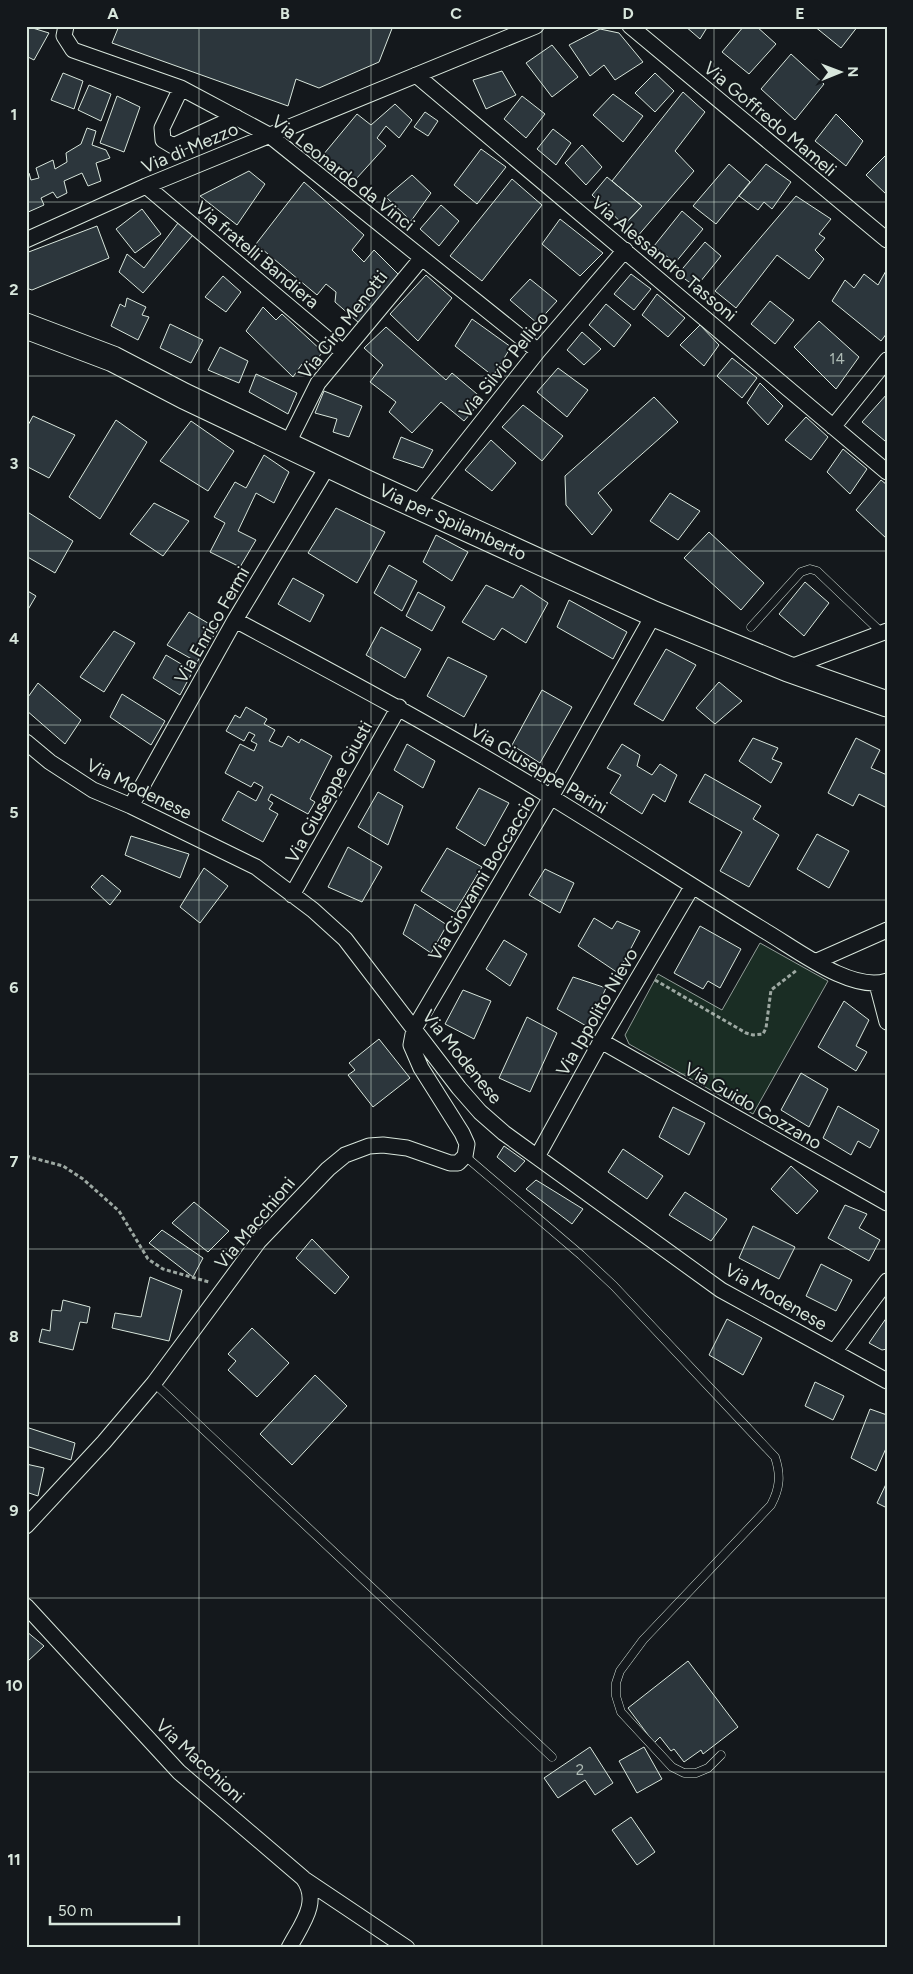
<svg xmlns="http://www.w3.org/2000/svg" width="913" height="1974" font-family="Figtree,sans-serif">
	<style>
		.green { fill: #1a2d24; stroke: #939e99 }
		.building { fill: #2c363c; stroke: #d8e6dc }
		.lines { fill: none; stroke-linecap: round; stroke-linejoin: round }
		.service-casing { stroke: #d8e6dc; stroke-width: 9 }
		.minor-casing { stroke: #d8e6dc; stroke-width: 17 }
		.primary-casing { stroke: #d8e6dc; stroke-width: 27 }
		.path { stroke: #9da8a2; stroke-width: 3; stroke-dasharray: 4 2.5; stroke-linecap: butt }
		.service { stroke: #14181c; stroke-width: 8 }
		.minor { stroke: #14181c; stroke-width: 15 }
		.primary { stroke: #14181c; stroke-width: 25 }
		.grid { fill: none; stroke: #d8e6dc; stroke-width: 1; stroke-opacity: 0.55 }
		.labels { text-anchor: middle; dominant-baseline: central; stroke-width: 4; stroke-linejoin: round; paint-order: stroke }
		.number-label { font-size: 15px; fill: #adbab4 }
		.street-label { font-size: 18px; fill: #d8e6dc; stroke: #14181c }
		.neatline { fill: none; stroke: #d8e6dc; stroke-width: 2 }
		.grid-label { font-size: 16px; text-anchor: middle; font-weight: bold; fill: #d8e6dc }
	</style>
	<rect width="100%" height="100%" fill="#14181c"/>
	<path class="green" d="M 760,943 L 828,981 L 753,1114 L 629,1044 L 625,1035 L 658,974 L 722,1010 Z"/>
	<path class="building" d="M 26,26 L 49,33 L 34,60 L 26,56 Z
		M 119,26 L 393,26 L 379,62 L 319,88 L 296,79 L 288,106 L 112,43 Z
		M 685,26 L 708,26 L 700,39 Z
		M 744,26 L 756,26 L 776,44 L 749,74 L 722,52 Z
		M 814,26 L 858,26 L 841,48 Z
		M 600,29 L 619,33 L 643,62 L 615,80 L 604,65 L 590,76 L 569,45 Z
		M 552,45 L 578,77 L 552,97 L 526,63 Z
		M 791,54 L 824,84 L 795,120 L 761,89 Z
		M 502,71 L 516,95 L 486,109 L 473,80 Z
		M 63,73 L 83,81 L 74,109 L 51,100 Z
		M 655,73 L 674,91 L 655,112 L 635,93 Z
		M 89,85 L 111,94 L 101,121 L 78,110 Z
		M 683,92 L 705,112 L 675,151 L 694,171 L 636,238 L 624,225 L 642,206 L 612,181 Z
		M 613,94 L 643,116 L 623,142 L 593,115 Z
		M 117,96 L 140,107 L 124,152 L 100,143 Z
		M 522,96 L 545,114 L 526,138 L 504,119 Z
		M 395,104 L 412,120 L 399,138 L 386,126 L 377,138 L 386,146 L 356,179 L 323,155 L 357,114 L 371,125 Z
		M 425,112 L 438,121 L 428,136 L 414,127 Z
		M 836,114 L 863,141 L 846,166 L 815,141 Z
		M 87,128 L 96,131 L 92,145 L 106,150 L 110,158 L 96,163 L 101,181 L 88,186 L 82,173 L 64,181 L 67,193 L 57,198 L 53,192 L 41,198 L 44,205 L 26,213 L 26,175 L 29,173 L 31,180 L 39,178 L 36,168 L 53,160 L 55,169 L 67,162 L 66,153 L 81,144 Z
		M 553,129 L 571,143 L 556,165 L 537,149 Z
		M 582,145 L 602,167 L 586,185 L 565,163 Z
		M 481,149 L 506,167 L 477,204 L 454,185 Z
		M 887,154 L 887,195 L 866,175 Z
		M 729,164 L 750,182 L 716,224 L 693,206 Z
		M 766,164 L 791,182 L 772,209 L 764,202 L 758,210 L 739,196 Z
		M 249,171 L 265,184 L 237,225 L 200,196 Z
		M 412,175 L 431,193 L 411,221 L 386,197 Z
		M 607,177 L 642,206 L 624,225 L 592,195 Z
		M 512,179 L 542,205 L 482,281 L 450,256 Z
		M 304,182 L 364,235 L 352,250 L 364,262 L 374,250 L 399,275 L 359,323 L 335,302 L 336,292 L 326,284 L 317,295 L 256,244 Z
		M 796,196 L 831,219 L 819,234 L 825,238 L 815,250 L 824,259 L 809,279 L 777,255 L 736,308 L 715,291 Z
		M 441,205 L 459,221 L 439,246 L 420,229 Z
		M 142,209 L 161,234 L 135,253 L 116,229 Z
		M 682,211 L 703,229 L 675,263 L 654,246 Z
		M 560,219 L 603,253 L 580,276 L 542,244 Z
		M 178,223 L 193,235 L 143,293 L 119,272 L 127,254 L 144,268 Z
		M 97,226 L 109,258 L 32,290 L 26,288 L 26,253 Z
		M 705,242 L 721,256 L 696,287 L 678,274 Z
		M 887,269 L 887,333 L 881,341 L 832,301 L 845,280 L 854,288 L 864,274 L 878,285 Z
		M 631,274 L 651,289 L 634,310 L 614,294 Z
		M 426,275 L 452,298 L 418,341 L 390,314 Z
		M 223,276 L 241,292 L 226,312 L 205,297 Z
		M 530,279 L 557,301 L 537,323 L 510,300 Z
		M 657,294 L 685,318 L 668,337 L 642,315 Z
		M 127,298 L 146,307 L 142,315 L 149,317 L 138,340 L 111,326 L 120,304 L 125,307 Z
		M 770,301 L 794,320 L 775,344 L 751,324 Z
		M 606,304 L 631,325 L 614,347 L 589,325 Z
		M 263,307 L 276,320 L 282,314 L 323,352 L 307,370 L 302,364 L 293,377 L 246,331 Z
		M 472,319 L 511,347 L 493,376 L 455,346 Z
		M 819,321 L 859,357 L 836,389 L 794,347 Z
		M 170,324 L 203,340 L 191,363 L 160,348 Z
		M 700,325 L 719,345 L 704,366 L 680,345 Z
		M 386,327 L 446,380 L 452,373 L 483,399 L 464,421 L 441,402 L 412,433 L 389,412 L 396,402 L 370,382 L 383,365 L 364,348 Z
		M 582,332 L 601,349 L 584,365 L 567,350 Z
		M 220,347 L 248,361 L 239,383 L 208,370 Z
		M 732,358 L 757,378 L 742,398 L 717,376 Z
		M 558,368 L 588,390 L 567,417 L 537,392 Z
		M 256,374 L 297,393 L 288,414 L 249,392 Z
		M 760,383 L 783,406 L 768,425 L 747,403 Z
		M 324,391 L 362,406 L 349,437 L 333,432 L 337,419 L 315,413 Z
		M 887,394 L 887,439 L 885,441 L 862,422 Z
		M 654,397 L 678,422 L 598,493 L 612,510 L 592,535 L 566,505 L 565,476 Z
		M 523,405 L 563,436 L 542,461 L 502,427 Z
		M 33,416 L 75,435 L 49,478 L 26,466 L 26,429 Z
		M 806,417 L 828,437 L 811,460 L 785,440 Z
		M 116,420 L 147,442 L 100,519 L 69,497 Z
		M 191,421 L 234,451 L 208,491 L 160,461 Z
		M 401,437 L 433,450 L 423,468 L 393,458 Z
		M 491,440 L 516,463 L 492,491 L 465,470 Z
		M 843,449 L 867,469 L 850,494 L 827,472 Z
		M 264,455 L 289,472 L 274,503 L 256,493 L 238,531 L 256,540 L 240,567 L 210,552 L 225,523 L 214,517 L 235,482 L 246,488 Z
		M 881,480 L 887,485 L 887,539 L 856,510 Z
		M 670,493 L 700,511 L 678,540 L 650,521 Z
		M 154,503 L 189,521 L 163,556 L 130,534 Z
		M 336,508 L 385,532 L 357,583 L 308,553 Z
		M 26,511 L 73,541 L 55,573 L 26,556 Z
		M 709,532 L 764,583 L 741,610 L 684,558 Z
		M 436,535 L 468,552 L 452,581 L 423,562 Z
		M 389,565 L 417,581 L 402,611 L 374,593 Z
		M 293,578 L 324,595 L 310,622 L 278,604 Z
		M 805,582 L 829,603 L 804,636 L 779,614 Z
		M 486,585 L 513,598 L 521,585 L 548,603 L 526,643 L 502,628 L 494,640 L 462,622 Z
		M 26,590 L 36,596 L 26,613 Z
		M 418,592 L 445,607 L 432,631 L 406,616 Z
		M 569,600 L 627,632 L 613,659 L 557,627 Z
		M 189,612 L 218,629 L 197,662 L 167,645 Z
		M 381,627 L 421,649 L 405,678 L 366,655 Z
		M 114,631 L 135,643 L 104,692 L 80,677 Z
		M 666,649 L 696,665 L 663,721 L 634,704 Z
		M 166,655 L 193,671 L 180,695 L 153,678 Z
		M 448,657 L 487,676 L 464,717 L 427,696 Z
		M 719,682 L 742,701 L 715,724 L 696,708 Z
		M 38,683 L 81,720 L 65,744 L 26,710 L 26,700 Z
		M 542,690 L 572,707 L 540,763 L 512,745 Z
		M 122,694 L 165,721 L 151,745 L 110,717 Z
		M 246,707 L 267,719 L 264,724 L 275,730 L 269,741 L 282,747 L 288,736 L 299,743 L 301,739 L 332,756 L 310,799 L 315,802 L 308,814 L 271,794 L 268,800 L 273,803 L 269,809 L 278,814 L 263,842 L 222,820 L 238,791 L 256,801 L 263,787 L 254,782 L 251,787 L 225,773 L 240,744 L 254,751 L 257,744 L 251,741 L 255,735 L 249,732 L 244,741 L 226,731 L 235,715 L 240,718 Z
		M 753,738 L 778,748 L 772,759 L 782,763 L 771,783 L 739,761 Z
		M 856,738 L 880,750 L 871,768 L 887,775 L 887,808 L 859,794 L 853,806 L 828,793 Z
		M 407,744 L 435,761 L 423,788 L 394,770 Z
		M 622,744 L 640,755 L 637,766 L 652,775 L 660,764 L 677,775 L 665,802 L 653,794 L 642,814 L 610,793 L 621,775 L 607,768 Z
		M 705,774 L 761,806 L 753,819 L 779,835 L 749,887 L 720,871 L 742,832 L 689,802 Z
		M 479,788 L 509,803 L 485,846 L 456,828 Z
		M 378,792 L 403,806 L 388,845 L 358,827 Z
		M 817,834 L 849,851 L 829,888 L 797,869 Z
		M 131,836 L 189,854 L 180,878 L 125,855 Z
		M 348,847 L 382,867 L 362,902 L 328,887 Z
		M 447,848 L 482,867 L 455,912 L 421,891 Z
		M 204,868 L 228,886 L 200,923 L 180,907 Z
		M 545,869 L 574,883 L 560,913 L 529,895 Z
		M 102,875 L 121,891 L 110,905 L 91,887 Z
		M 415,904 L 447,925 L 431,953 L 403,934 Z
		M 594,918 L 612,929 L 617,921 L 640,931 L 618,973 L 578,946 Z
		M 700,926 L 741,949 L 720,988 L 708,981 L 703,989 L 674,973 Z
		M 504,940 L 527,954 L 510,986 L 486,969 Z
		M 573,977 L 606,988 L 588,1027 L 557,1009 Z
		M 463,990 L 491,1001 L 474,1039 L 445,1024 Z
		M 844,1001 L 869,1020 L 856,1046 L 867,1052 L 856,1071 L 818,1047 Z
		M 527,1017 L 557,1033 L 530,1092 L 499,1078 Z
		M 379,1039 L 410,1078 L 373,1107 L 348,1075 L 355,1070 L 349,1063 Z
		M 801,1073 L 828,1089 L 809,1127 L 781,1110 Z
		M 838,1106 L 879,1130 L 870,1148 L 858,1141 L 851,1155 L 823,1138 Z
		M 673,1107 L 705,1123 L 689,1155 L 659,1137 Z
		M 504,1146 L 525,1161 L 515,1172 L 497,1157 Z
		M 623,1149 L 663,1176 L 647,1199 L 608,1172 Z
		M 791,1166 L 818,1191 L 797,1214 L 771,1189 Z
		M 536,1180 L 583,1209 L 572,1224 L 526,1189 Z
		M 685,1192 L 727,1219 L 711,1241 L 669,1215 Z
		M 194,1202 L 229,1231 L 208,1252 L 172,1223 Z
		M 845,1205 L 867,1214 L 859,1228 L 880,1240 L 869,1261 L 828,1238 Z
		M 753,1226 L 795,1247 L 779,1279 L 739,1258 Z
		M 162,1230 L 203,1258 L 193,1277 L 149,1243 Z
		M 312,1239 L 349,1277 L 335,1294 L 296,1258 Z
		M 821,1264 L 852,1280 L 836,1311 L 806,1296 Z
		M 150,1277 L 182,1290 L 169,1341 L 112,1328 L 115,1313 L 141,1317 Z
		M 63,1300 L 90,1307 L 87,1323 L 80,1322 L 73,1350 L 39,1342 L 42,1329 L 50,1331 L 52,1310 L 61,1311 Z
		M 887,1317 L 887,1349 L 882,1350 L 869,1343 Z
		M 727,1319 L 762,1338 L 743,1375 L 709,1355 Z
		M 252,1328 L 289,1363 L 257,1397 L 228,1370 L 236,1361 L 228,1354 Z
		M 315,1375 L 347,1406 L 292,1465 L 260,1434 Z
		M 815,1382 L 844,1396 L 833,1420 L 805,1406 Z
		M 870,1409 L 887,1415 L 887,1446 L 876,1471 L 851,1458 Z
		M 26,1427 L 75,1443 L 71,1460 L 26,1446 Z
		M 26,1464 L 44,1468 L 38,1496 L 26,1492 Z
		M 887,1482 L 887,1508 L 877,1503 Z
		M 26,1631 L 44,1646 L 27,1662 L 26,1661 Z
		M 688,1661 L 738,1727 L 703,1754 L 701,1750 L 684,1762 L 674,1749 L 671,1751 L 660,1737 L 654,1743 L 628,1708 Z
		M 590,1747 L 613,1783 L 595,1795 L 585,1780 L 558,1798 L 544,1778 Z
		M 644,1747 L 662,1779 L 637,1793 L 619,1761 Z
		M 631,1817 L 655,1852 L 637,1865 L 612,1830 Z"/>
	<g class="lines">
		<defs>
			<path id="service" d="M 751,627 L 801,572 L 810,569 L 817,571 L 882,633
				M 465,1156 L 581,1255 L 614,1286 L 775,1457 C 781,1475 780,1488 771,1505 L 643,1640 L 620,1671 L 616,1683 L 616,1696 L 621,1712 L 672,1767 L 684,1773 L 696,1773 L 708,1768 L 721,1755
				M 154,1383 L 552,1757"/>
			<path id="minor" d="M 66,26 L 64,36 L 73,50 L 181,88 L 269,135 L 538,351
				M 630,26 L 887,240
				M 416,75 L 887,472
				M 181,88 L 162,128 L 163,140 L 173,146 L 236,117
				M 146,186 L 343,352
				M 26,240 L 146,186 L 536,26
				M 833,427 L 887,360
				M 287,445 L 318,383 L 421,259
				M 416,505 L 538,351 L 625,250
				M 235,620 C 342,677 448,734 551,797 C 623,841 693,887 765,931 C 796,949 852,993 887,981
				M 788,668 L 887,631
				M 26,742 L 50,762 L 93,790 L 131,806 L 256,867 L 313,910 L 345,939 L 459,1088 L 480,1112 L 504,1133 L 721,1290 L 887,1381
				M 131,806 L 235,620 L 329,464
				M 292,895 L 399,707
				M 817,961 L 887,930
				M 877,984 L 887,1022
				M 601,1041 L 887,1203
				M 537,1157 L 601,1041 L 692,887
				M 834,1352 L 887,1281
				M 26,1526 L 104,1442 L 154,1383 L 259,1241 L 328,1169 L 345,1155 L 369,1146 L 383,1145 L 407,1148 L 450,1163 L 458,1163 L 465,1156 L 467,1144 L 462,1133 L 421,1068 L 411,1045 L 414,1029 L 551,797 L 654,614
				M 26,1606 L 179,1772 L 303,1878 C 321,1902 301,1925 289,1948
				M 304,1879 L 407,1948"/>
			<g id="primary">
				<path id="s1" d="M 26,326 L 113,359 L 184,396 L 369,484 L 654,614 L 788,669 L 887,704"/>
			</g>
		</defs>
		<use href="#service" class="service-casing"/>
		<use href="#minor" class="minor-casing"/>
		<use href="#primary" class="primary-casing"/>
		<path class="path" d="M 655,980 L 746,1033 L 753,1035 L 763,1034 L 766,1028 L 771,990 L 797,970
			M 26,1156 L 63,1166 L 83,1179 L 119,1211 L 148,1259 L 163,1269 L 209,1282"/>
		<use href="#service" class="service"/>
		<use href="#minor" class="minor"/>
		<use href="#primary" class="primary"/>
	</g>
	<path class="grid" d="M 199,26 L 199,1948M 371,26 L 371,1948M 542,26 L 542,1948M 714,26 L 714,1948M 26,202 L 887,202M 26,376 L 887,376M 26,551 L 887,551M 26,725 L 887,725M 26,900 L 887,900M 26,1074 L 887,1074M 26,1249 L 887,1249M 26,1423 L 887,1423M 26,1598 L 887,1598M 26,1772 L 887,1772"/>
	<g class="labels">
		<g class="number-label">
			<text x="837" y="359">14</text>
			<text x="580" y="1770">2</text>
		</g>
		<g class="street-label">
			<text transform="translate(770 119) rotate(40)">Via Goffredo Mameli</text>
			<text transform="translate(190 148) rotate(-23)">Via di Mezzo</text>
			<text transform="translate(343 173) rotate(38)">Via Leonardo da Vinci</text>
			<text transform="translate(257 255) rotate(40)">Via fratelli Bandiera</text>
			<text transform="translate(664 259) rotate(40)">Via Alessandro Tassoni</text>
			<text transform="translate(343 325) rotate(-52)">Via Ciro Menotti</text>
			<text transform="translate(504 365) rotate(-51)">Via Silvio Pellico</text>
			<text stroke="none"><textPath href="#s1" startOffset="470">Via per Spilamberto</textPath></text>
			<text transform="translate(212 625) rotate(-60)">Via Enrico Fermi</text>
			<text transform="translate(539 769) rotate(31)">Via Giuseppe Parini</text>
			<text transform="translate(139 789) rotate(26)">Via Modenese</text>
			<text transform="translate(329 792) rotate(-61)">Via Giuseppe Giusti</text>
			<text transform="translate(482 878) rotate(-59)">Via Giovanni Boccaccio</text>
			<text transform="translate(597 1012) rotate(-60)">Via Ippolito Nievo</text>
			<text transform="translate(462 1057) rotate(51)">Via Modenese</text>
			<text transform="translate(753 1106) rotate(30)">Via Guido Gozzano</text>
			<text transform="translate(255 1223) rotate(-50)">Via Macchioni</text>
			<text transform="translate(776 1297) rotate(30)">Via Modenese</text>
			<text transform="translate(200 1761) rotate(43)">Via Macchioni</text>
		</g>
	</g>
	<rect width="913" height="1974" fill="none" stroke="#14181c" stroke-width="55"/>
	<g transform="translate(840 72) rotate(89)" stroke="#14181c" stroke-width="4" paint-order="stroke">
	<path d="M0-4L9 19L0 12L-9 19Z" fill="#d8e6dc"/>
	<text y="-8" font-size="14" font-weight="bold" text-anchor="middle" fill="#d8e6dc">N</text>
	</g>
	<path d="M50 1916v8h129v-8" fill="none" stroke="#d8e6dc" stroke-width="2.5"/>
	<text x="58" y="1916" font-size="15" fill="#d8e6dc" stroke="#14181c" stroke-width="4" paint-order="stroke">50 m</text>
	<rect x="28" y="28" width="858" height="1918" class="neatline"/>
	<g class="grid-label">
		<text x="113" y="19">A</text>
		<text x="285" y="19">B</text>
		<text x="456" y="19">C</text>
		<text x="628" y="19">D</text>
		<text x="800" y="19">E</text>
		<text x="14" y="120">1</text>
		<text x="14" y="295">2</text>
		<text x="14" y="469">3</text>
		<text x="14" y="644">4</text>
		<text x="14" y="818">5</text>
		<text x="14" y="993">6</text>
		<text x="14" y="1167">7</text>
		<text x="14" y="1342">8</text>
		<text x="14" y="1516">9</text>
		<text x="14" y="1691">10</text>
		<text x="14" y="1865">11</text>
	</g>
</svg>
